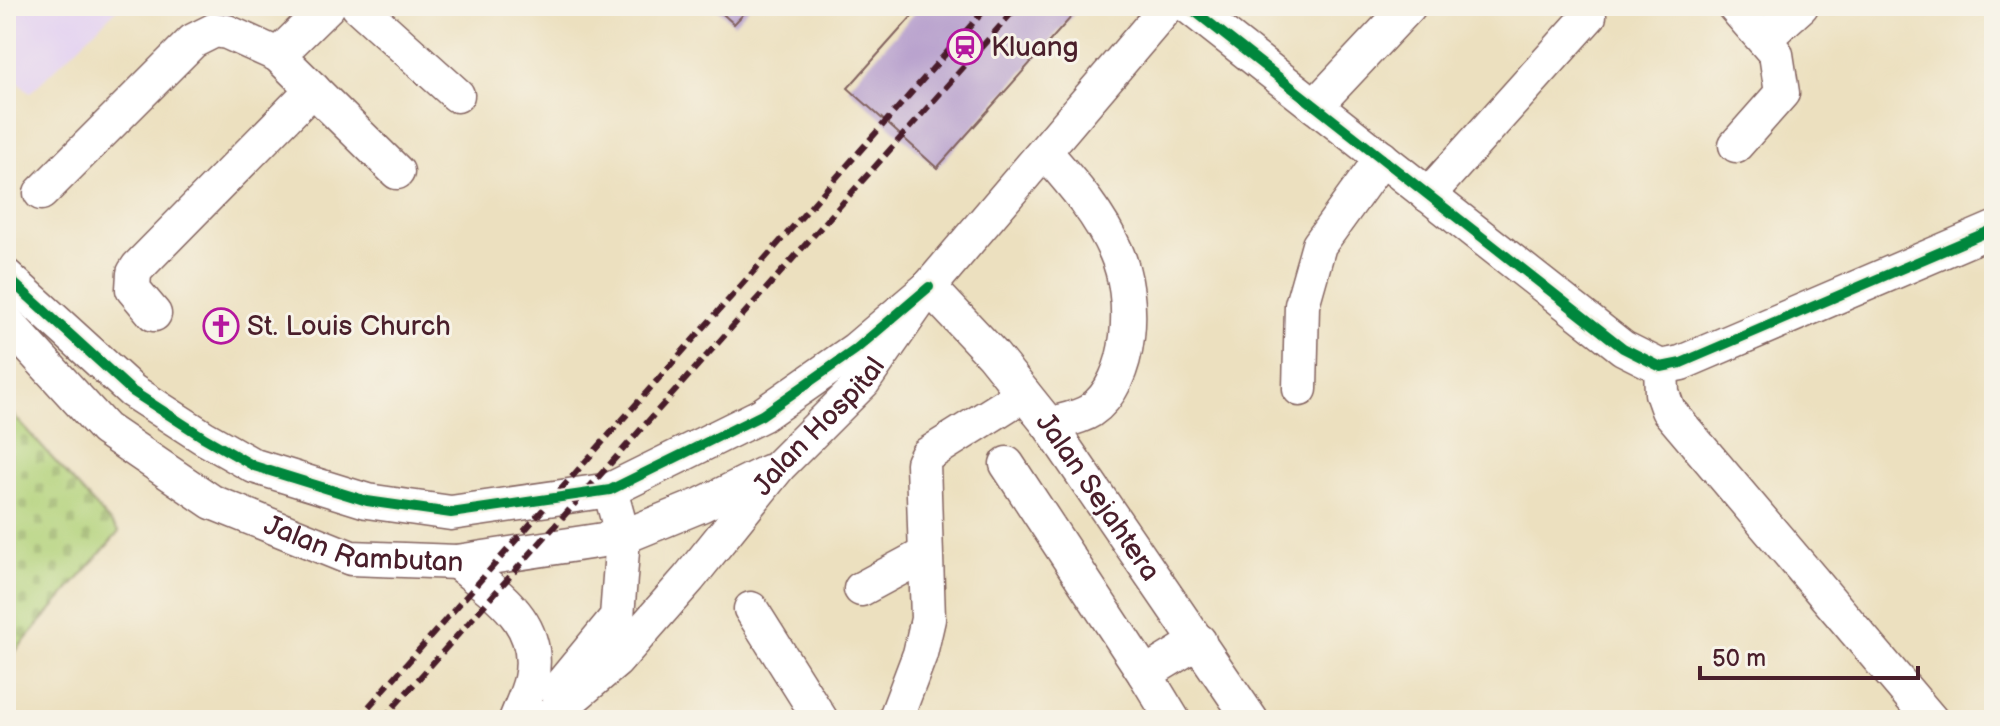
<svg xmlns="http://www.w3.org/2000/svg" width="2000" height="726" font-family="'Balsamiq Sans',sans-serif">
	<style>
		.built { fill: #e4d3f1 }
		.cemetery { fill: url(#cemetery-stones); stroke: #7e7852; stroke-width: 2 }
		.building { fill: #b9a3ce }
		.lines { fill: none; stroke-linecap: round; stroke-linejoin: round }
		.minor-casing { stroke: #83635f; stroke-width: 37 }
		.minor { stroke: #fff; stroke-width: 34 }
		.rail { stroke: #4a1f2b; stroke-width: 6; stroke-dasharray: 12 6; stroke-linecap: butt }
		.cycleway-casing { stroke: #f7f3e8; stroke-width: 15 }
		.cycleway { stroke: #00873e; stroke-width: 10 }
		.labels { text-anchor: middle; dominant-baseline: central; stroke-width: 6; stroke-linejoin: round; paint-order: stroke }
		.poi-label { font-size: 28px; fill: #4a1f2b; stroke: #f7f3e8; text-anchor: start }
		.street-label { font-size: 28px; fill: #4a1f2b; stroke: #f7f3e8 }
	</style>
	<defs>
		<pattern id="cemetery-stones" width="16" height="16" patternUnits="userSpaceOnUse" patternTransform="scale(2)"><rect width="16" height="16" fill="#b1d178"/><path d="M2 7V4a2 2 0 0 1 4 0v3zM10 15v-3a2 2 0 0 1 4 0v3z" fill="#9ab368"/></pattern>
	</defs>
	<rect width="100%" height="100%" fill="#f7f3e8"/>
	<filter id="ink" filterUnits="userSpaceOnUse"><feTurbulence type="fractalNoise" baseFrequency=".0125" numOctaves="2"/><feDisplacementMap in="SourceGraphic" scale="16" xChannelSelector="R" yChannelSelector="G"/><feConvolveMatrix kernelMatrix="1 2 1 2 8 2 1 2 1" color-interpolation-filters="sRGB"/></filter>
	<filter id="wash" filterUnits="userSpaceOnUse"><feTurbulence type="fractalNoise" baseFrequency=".006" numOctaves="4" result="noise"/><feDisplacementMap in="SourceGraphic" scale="32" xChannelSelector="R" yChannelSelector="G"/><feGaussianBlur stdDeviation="1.8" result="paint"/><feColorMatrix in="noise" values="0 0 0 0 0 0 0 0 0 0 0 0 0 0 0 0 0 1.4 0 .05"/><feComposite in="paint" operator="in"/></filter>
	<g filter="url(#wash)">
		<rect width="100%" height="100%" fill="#ece0bf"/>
		<path class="built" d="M 6,6 L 120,6 L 30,93 L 6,71 Z"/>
		<path class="cemetery" d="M 6,407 L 119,532 L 6,662 Z"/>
		<g id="blocks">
			<path class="building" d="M 714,6 L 751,6 L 734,24 Z
				M 921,6 L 1081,6 L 937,168 L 848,88 Z"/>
		</g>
	</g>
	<g filter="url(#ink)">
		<use href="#blocks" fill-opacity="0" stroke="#83635f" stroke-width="2"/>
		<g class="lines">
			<defs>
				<g id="minor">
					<path d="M 358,6 L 457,95"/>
					<path d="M 1188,6 L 1623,348 L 1661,367 L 1681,363 L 1994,229"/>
					<path d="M 1734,6 L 1776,54 L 1782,93 L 1736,145"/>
					<path d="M 1764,39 L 1801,6"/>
					<path d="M 278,55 L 328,6"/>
					<path d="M 1315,106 L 1409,6"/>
					<path d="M 1045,152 C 1072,183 1099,213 1116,252 C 1136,296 1134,381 1090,411 C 1079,418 1061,421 1049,425"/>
					<path d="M 41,193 L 193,41 L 215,30 L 227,32 L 278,55 L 397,172"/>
					<path d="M 1428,195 L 1589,16"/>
					<path d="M 6,276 L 132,391 L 203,437 L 254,466 L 367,501 L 451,513 L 610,490 L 762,415 L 855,350 L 929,287"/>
					<path id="s1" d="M 929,287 L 992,354 L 1049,425 L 1251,720"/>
					<path d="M 154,314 L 133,289 L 134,273 L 138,267 L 313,89"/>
					<path id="s2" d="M 6,321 L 105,429 L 212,502 L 351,558 L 457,562 L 623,537 L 701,505 L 768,472"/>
					<path d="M 1661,367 L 1662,393 L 1668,410 L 1931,720"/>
					<path d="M 1300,389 L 1302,305 L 1319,245 L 1382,158"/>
					<path d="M 1007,464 L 1145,674 L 1199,641"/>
					<path d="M 457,562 C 495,594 543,621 531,679 C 528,693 521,707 516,720"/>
					<path d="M 861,589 L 924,555"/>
					<path d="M 751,609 L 821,720"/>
					<path d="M 1145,674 L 1173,720"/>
					<path d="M 557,690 L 617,617 L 623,537 L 610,490"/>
					<path id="s3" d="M 546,720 L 616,661 L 689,578 L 779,466 L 863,382 L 929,287 L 1168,6"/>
					<path d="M 895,720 L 920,654 L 928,619 L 923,463 L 927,455 L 1024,394"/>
				</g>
			</defs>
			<use href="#minor" class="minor-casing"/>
			<use href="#minor" class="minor"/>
			<path class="rail" d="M 357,720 L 988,6
				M 382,720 L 1018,6"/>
			<defs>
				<path id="cycleway" d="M 1188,6 L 1623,348 L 1661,367 L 1681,363 L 1994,229
					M 6,276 L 132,391 L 203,437 L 254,466 L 367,501 L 451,513 L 610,490 L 762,415 L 855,350 L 929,287"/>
			</defs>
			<use href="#cycleway" class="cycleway-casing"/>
			<use href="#cycleway" class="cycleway"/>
		</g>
	</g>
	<defs>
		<symbol id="station-ring" viewBox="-11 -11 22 22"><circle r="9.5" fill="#f7f3e8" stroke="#b5179e" stroke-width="1.5"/><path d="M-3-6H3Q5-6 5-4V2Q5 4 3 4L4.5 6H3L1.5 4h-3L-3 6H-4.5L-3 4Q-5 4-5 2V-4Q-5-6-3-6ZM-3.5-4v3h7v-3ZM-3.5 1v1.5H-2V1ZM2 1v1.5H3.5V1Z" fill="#b5179e"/></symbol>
		<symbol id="church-ring" viewBox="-11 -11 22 22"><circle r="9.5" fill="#f7f3e8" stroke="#b5179e" stroke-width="1.5"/><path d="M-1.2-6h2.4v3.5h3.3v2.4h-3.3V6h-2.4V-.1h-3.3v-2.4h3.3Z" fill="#b5179e"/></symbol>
	</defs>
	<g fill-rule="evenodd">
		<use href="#station-ring" x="945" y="27" width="40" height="40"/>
		<use href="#church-ring" x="201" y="306" width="40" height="40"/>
	</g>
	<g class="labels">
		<g class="poi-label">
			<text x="991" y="47">Kluang</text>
			<text x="247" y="326">St. Louis Church</text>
		</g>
		<g class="street-label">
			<text stroke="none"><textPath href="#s3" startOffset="402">Jalan Hospital</textPath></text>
			<text stroke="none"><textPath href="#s1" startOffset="270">Jalan Sejahtera</textPath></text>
			<text stroke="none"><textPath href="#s2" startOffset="436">Jalan Rambutan</textPath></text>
		</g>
	</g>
	<rect width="2000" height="726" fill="none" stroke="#f7f3e8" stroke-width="32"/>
	<path d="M1700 666v12h218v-12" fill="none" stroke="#4a1f2b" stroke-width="4"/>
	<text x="1712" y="666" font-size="24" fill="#4a1f2b" stroke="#f7f3e8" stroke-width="6" paint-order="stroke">50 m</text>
</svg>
